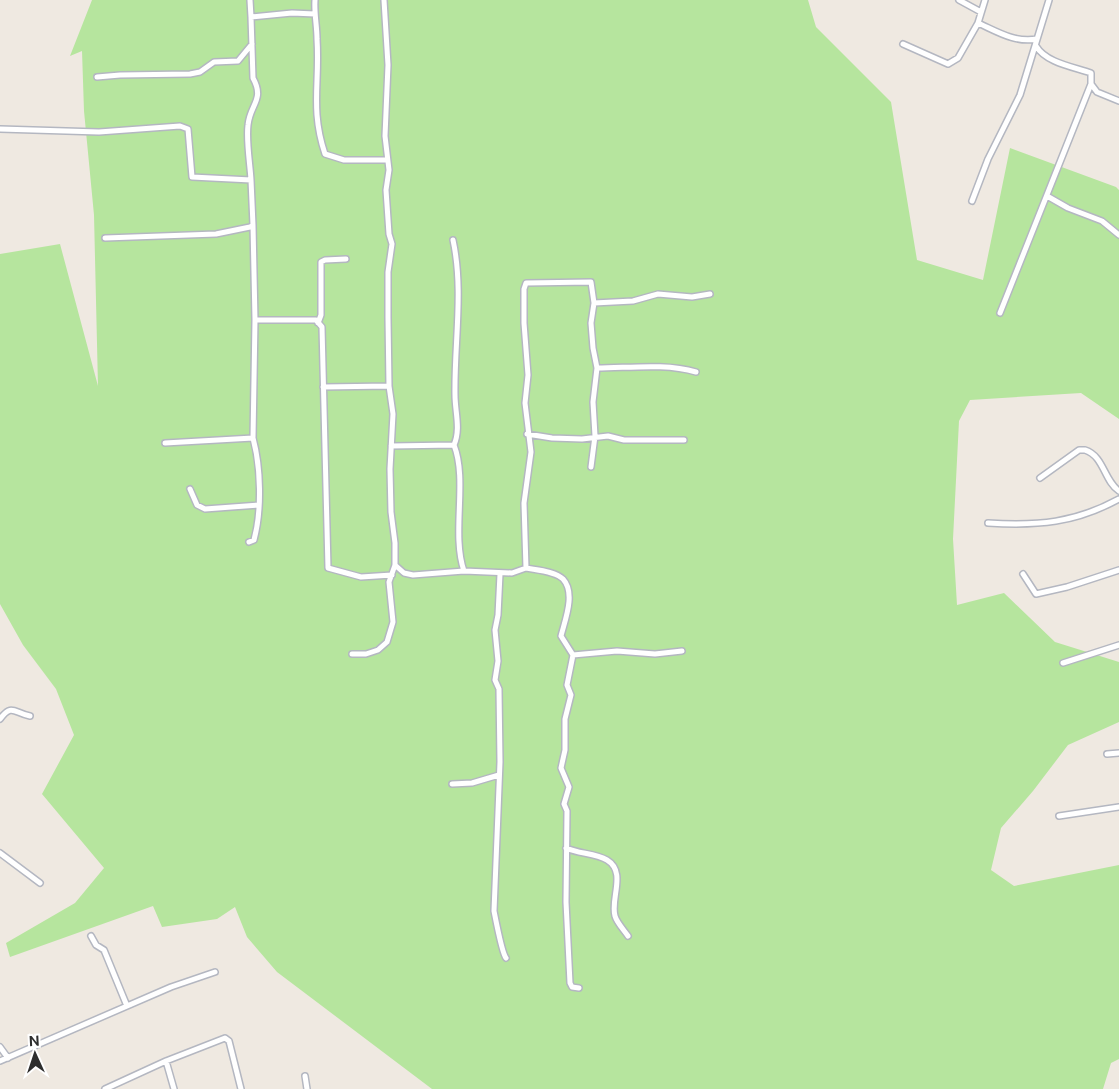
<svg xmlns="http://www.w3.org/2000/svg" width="1119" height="1089" font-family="'Public Sans',sans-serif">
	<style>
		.green { fill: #b6e59e }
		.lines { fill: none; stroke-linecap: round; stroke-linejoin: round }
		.minor-casing { stroke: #b4b7c1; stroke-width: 8 }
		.minor { stroke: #fff; stroke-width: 5 }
	</style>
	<rect width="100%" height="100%" fill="#efe9e1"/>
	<path class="green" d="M 92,0 L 808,0 L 816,27 L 891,102 L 917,260 L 983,280 L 1010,148 L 1116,187 L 1119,190 L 1119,419 L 1081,393 L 970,400 L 959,421 L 953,539 L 957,605 L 1004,593 L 1055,642 L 1119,662 L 1119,722 L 1068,745 L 1033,791 L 1001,828 L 991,870 L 1014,886 L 1119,865 L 1119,1059 L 1111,1063 L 1103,1089 L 432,1089 L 277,972 L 247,937 L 235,907 L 217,919 L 162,927 L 153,906 L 10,957 L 6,943 L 75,903 L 104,868 L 42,794 L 74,735 L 56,689 L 23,645 L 0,604 L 0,254 L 60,244 L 98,386 L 94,215 L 84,111 L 82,51 L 70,56 Z"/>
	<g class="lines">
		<defs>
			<path id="minor" d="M 250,0 L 251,17
				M 315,0 C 314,13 317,26 317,39 C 320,83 310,109 325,154 L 344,160 L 387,160
				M 959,0 L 981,12
				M 978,23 L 985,0
				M 903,44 L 948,64 L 958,58 L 978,23 C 998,32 1015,43 1037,39
				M 1036,46 C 1046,63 1074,67 1091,73 L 1091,84 L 1097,92 L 1119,101
				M 97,77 L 120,75 L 190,74 L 200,72 L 214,62 L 238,61 L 252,44
				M 0,129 L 99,132 L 180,126 L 188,129 L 192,177 L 251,180 C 250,163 246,141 248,125 C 250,104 265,100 253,78 L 251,17 L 292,13 L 315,14
				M 1047,196 L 1068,208 L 1102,221 L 1119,235
				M 972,201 L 988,159 L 1020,95 L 1049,0
				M 253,225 L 255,320 L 316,320 L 322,327 L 328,568 L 361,577 L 392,575
				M 105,238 L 216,234 L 250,227 L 253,225 L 251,180
				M 453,240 C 464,291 454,344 455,395 C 455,412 461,429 454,445
				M 594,303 L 633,301 L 658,294 L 692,297 L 710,294
				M 1000,313 L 1091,84
				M 318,323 L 321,315 L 321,262 L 325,260 L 346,259
				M 597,368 C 629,368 665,363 696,372
				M 323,387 L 389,386
				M 527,434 L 552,438 L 582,439 L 608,436 L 624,440 L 684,440
				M 165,443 L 253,438 L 255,320
				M 391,446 L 454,445 C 468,481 451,533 464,571
				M 1040,478 L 1079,450 L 1085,450 C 1104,456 1104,481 1119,491
				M 190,489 L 197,505 L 205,509 L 258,505
				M 988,523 C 1038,526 1075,523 1119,499
				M 249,542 L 254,540 C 262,510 261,468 253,438
				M 395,565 L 404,573 L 413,575 L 464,571 L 512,573 L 526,568 L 524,503 L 531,452 L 525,403 L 528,375 L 524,323 L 524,289 L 526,283 L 591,282 L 594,303 L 591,323 L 593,348 L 597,368 L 593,402 L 595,436 L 591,467
				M 526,568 C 536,570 555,571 563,579 C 576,593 565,620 561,636 L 573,655 L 567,685 L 571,695 L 565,719 L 565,750 L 561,768 L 569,787 L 564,804 L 567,811 L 566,902 L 570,983 L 572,987 L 579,988
				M 500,574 L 498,615 L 495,630 L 498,661 L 495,680 L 499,689 L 500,762 L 494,911 C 496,921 502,953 506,958
				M 1023,574 L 1036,594 L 1067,587 L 1119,570
				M 352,654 L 366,654 L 378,650 L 387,642 L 393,622 L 389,582 L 395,565 L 395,543 L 391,512 L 390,469 L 393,414 L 389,386 L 388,318 L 388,272 L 392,244 L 389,234 L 386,190 L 389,170 L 385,136 L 388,65 L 384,0
				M 573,655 L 617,651 L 655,654 L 682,651
				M 1063,663 L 1119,645
				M 0,719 C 12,703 14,713 30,716
				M 1107,754 L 1119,753
				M 452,784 L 472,783 L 499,775
				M 1059,816 L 1119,807
				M 566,848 C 579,854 595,853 607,860 C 627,872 610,899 615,916 C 617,923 624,930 628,936
				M 0,853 L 40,883
				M 91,936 L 96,945 L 104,950 L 127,1006
				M 0,1047 L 8,1058
				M 0,1061 L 171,987 L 215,972
				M 166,1061 L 174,1089
				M 305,1076 L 307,1089
				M 105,1089 L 166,1061 L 225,1038 L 229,1041 L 241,1089"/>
		</defs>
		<use href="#minor" class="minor-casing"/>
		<use href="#minor" class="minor"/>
	</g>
	<g transform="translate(35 1054) rotate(357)" stroke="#ffffff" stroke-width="4" paint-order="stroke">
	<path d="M0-4L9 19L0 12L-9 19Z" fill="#2e2e2e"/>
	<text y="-8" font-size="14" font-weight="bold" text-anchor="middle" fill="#2e2e2e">N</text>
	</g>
</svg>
